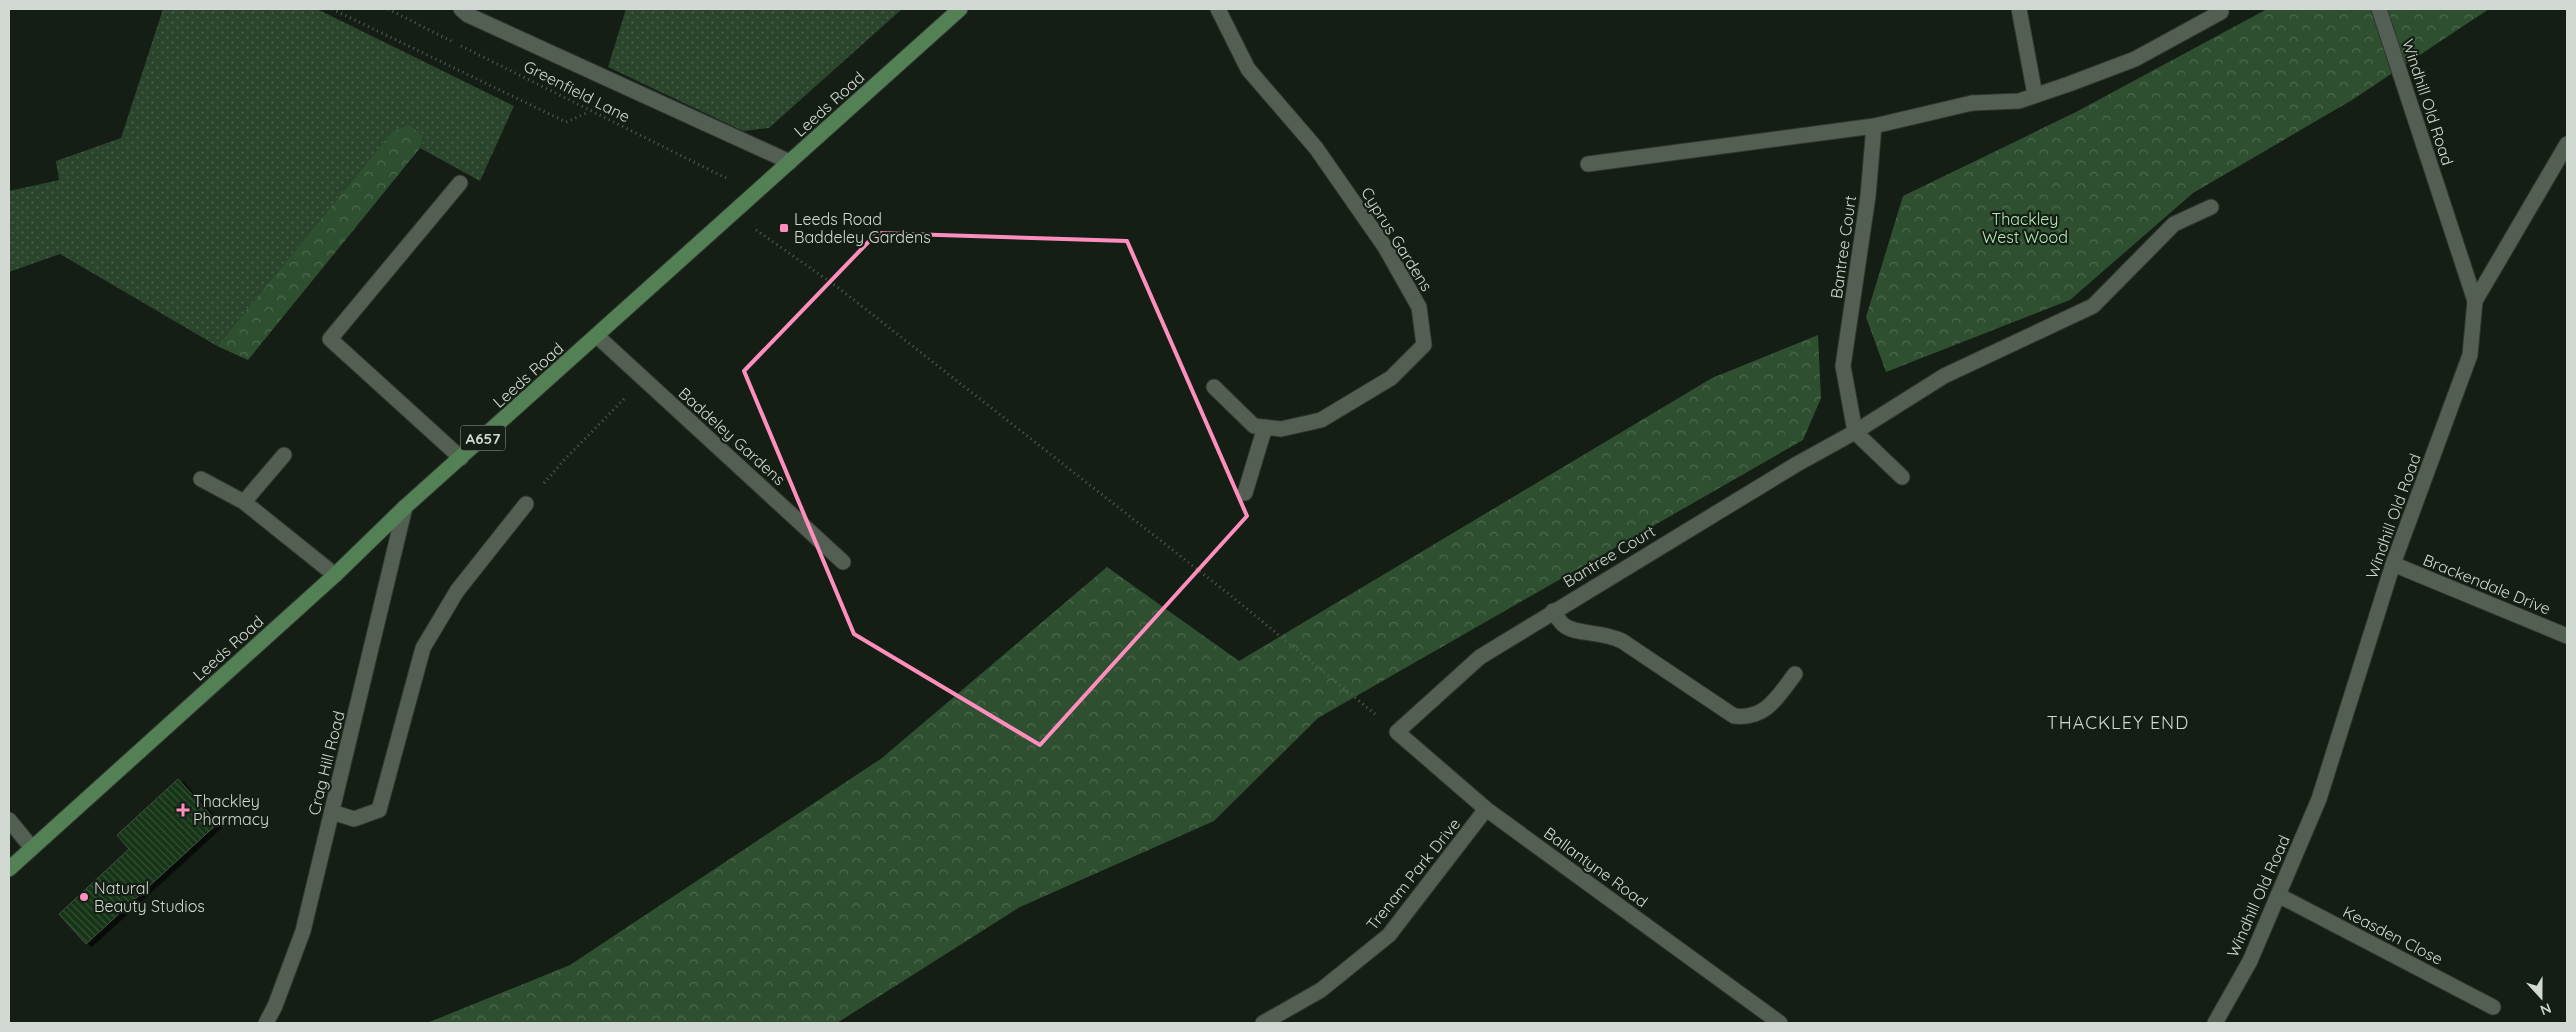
<svg xmlns="http://www.w3.org/2000/svg" width="2576" height="1032" font-family="Quicksand,sans-serif">
	<style>
		.grass { fill: url(#grass-dots) }
		.forest { fill: url(#forest-crowns) }
		.building { fill: url(#building-back-hatch); stroke: #434e42; filter: url(#shadow) }
		.lines { fill: none; stroke-linecap: round; stroke-linejoin: round }
		.lane-casing { stroke: #303630; stroke-width: 17 }
		.street-casing { stroke: #303630; stroke-width: 17 }
		.secondary-casing { stroke: #303630; stroke-width: 17 }
		.primary-casing { stroke: #303630; stroke-width: 17 }
		.path { stroke: #555e55; stroke-width: 3; stroke-dasharray: 1 4; stroke-linecap: butt }
		.lane { stroke: #545f53; stroke-width: 15 }
		.street { stroke: #545f53; stroke-width: 15 }
		.secondary { stroke: #545f53; stroke-width: 15 }
		.primary { stroke: #538054; stroke-width: 15 }
		.marked { fill: none; stroke: #fe8ebd; stroke-width: 4; stroke-linejoin: round }
		.poi-dot { fill: #fe8ebd; stroke: #141e14; stroke-width: 2 }
		.labels { text-anchor: middle; dominant-baseline: central; stroke-width: 4.5; stroke-linejoin: round; paint-order: stroke }
		.shield { fill: #141e14; stroke: #99a199; stroke-width: 1 }
		.shield-label { font-size: 15px; font-weight: bold; fill: #d2d9d2 }
		.street-label { font-size: 16px; fill: #d2d9d2; stroke: #141e14 }
		.poi-label { font-size: 16px; fill: #d2d9d2; stroke: #141e14; text-anchor: start }
		.park-label { font-size: 16px; fill: #b3ebb3; stroke: #141e14 }
		.neighbourhood-label { font-size: 18px; letter-spacing: 1px; fill: #d2d9d2; stroke: #141e14 }
	</style>
	<defs>
		<pattern id="grass-dots" width="8" height="8" patternUnits="userSpaceOnUse" patternTransform="scale(1.25)"><rect width="8" height="8" fill="#2b442c"/><path d="M2 2h.1M6 6h.1" fill="none" stroke="#495e4a" stroke-width="1.8" stroke-linecap="round"/></pattern>
		<pattern id="forest-crowns" width="20" height="18" patternUnits="userSpaceOnUse" patternTransform="scale(1.25)"><rect width="20" height="18" fill="#2f5030"/><path d="M2 6a3 3 0 1 1 6 0M12 15a3 3 0 1 1 6 0" fill="none" stroke="#4c694d"/></pattern>
		<pattern id="building-back-hatch" width="6" height="6" patternUnits="userSpaceOnUse" patternTransform="scale(1.25)"><rect width="6" height="6" fill="#143416"/><path d="M-1 5l2 2M0 0l6 6M5-1l2 2" fill="none" stroke="#355137"/></pattern>
		<filter id="shadow"><feDropShadow dx="5.5" dy="3" stdDeviation="0" flood-color="#0009"/></filter>
	</defs>
	<rect width="100%" height="100%" fill="#141e14"/>
	<path class="grass" d="M 163,9 L 317,9 L 514,106 L 480,181 L 420,148 L 423,136 L 392,132 L 217,346 L 60,254 L 9,272 L 9,191 L 59,180 L 56,161 L 121,138 Z
		M 626,9 L 902,9 L 769,128 L 743,131 L 608,67 Z"/>
	<path class="forest" d="M 2267,9 L 2489,9 L 2352,100 L 2193,193 L 2070,300 L 1886,372 L 1866,317 L 1903,196 L 2076,112 Z
		M 409,125 L 423,136 L 420,148 L 248,360 L 217,346 L 392,132 Z
		M 1818,335 L 1821,398 L 1803,440 L 1318,718 L 1214,821 L 1020,907 L 837,1023 L 427,1023 L 570,965 L 882,758 L 1107,567 L 1239,661 L 1712,378 Z"/>
	<path class="building" d="M 178,779 L 218,823 L 86,944 L 59,914 L 129,849 L 117,835 Z"/>
	<g class="lines">
		<defs>
			<path id="lane" d="M 1972,103 L 2019,101 L 2069,84 L 2135,59 L 2221,12
				M 460,183 L 330,339 L 461,458
				M 1855,432 L 1944,376 L 2093,306 L 2174,224 L 2211,207
				M 1553,611 C 1556,615 1560,623 1565,626 C 1578,635 1603,631 1622,641 L 1734,716 C 1766,720 1778,696 1795,674
				M 332,812 L 354,819 L 379,810 L 423,648 L 457,591 L 526,504"/>
			<path id="street" d="M 461,9 L 468,15 L 790,162
				M 2019,9 L 2035,95
				M 1588,164 L 1874,126 L 1972,103
				M 2475,301 L 2567,144
				M 597,336 L 843,562
				M 1214,387 L 1254,426 L 1281,429 L 1321,420 L 1391,378 L 1424,345 L 1419,307 L 1385,247 L 1316,148 L 1248,69 L 1218,9
				M 1855,432 L 1902,477
				M 201,479 L 244,502 L 284,455
				M 1245,493 L 1265,427
				M 244,502 L 335,575
				M 2393,564 L 2567,636
				M 9,820 L 32,848
				M 2278,895 L 2493,1007
				M 266,1023 L 275,1006 L 303,931 L 405,507
				M 1263,1023 L 1321,990 L 1389,935 L 1486,809
				M 1780,1023 L 1486,809 L 1397,732 L 1480,657 L 1797,464 L 1855,432 L 1843,366 L 1868,196 L 1874,126"/>
			<path id="secondary" d="M 2215,1023 L 2250,961 L 2319,799 L 2393,564 L 2470,355 L 2475,301 L 2379,9"/>
			<path id="primary" d="M 9,869 L 335,575 L 405,507 L 960,9"/>
		</defs>
		<use href="#lane" class="lane-casing"/>
		<use href="#street" class="street-casing"/>
		<use href="#secondary" class="secondary-casing"/>
		<use href="#primary" class="primary-casing"/>
		<path class="path" d="M 332,9 L 566,122 L 589,112
			M 388,9 L 453,42
			M 461,46 L 728,179
			M 756,230 L 836,286 L 1230,595 L 1375,714
			M 544,483 L 566,458 L 624,399"/>
		<use href="#lane" class="lane"/>
		<use href="#street" class="street"/>
		<use href="#secondary" class="secondary"/>
		<use href="#primary" class="primary"/>
	</g>
	<path class="marked" d="M 877,233 L 1127,241 L 1247,516 L 1040,745 L 854,634 L 744,371 Z"/>
	<g class="poi-dot">
		<rect x="779" y="223" width="10" height="10" rx="2.5"/>
		<path d="M180.5 802.5h5v5h5v5h-5v5h-5v-5h-5v-5h5z"/>
		<circle cx="84" cy="897" r="5"/>
	</g>
	<g class="labels">
		<rect class="shield" x="460.5" y="425.5" width="45" height="25" rx="4"/>
		<g class="shield-label">
			<text x="483" y="438">A657</text>
		</g>
		<g class="street-label">
			<text transform="translate(577 91) rotate(27)">Greenfield Lane</text>
			<text transform="translate(2428 102) rotate(72)">Windhill Old Road</text>
			<text transform="translate(829 104) rotate(-42)">Leeds Road</text>
			<text transform="translate(1397 239) rotate(58)">Cyprus Gardens</text>
			<text transform="translate(1843 247) rotate(-82)">Bantree Court</text>
			<text transform="translate(528 375) rotate(-42)">Leeds Road</text>
			<text transform="translate(732 436) rotate(42)">Baddeley Gardens</text>
			<text transform="translate(2393 516) rotate(-70)">Windhill Old Road</text>
			<text transform="translate(1609 556) rotate(-31)">Bantree Court</text>
			<text transform="translate(2487 584) rotate(22)">Brackendale Drive</text>
			<text transform="translate(228 648) rotate(-42)">Leeds Road</text>
			<text transform="translate(326 763) rotate(-76)">Crag Hill Road</text>
			<text transform="translate(1596 867) rotate(36)">Ballantyne Road</text>
			<text transform="translate(1413 874) rotate(-51)">Trenam Park Drive</text>
			<text transform="translate(2258 896) rotate(-66)">Windhill Old Road</text>
			<text transform="translate(2393 935) rotate(27)">Keasden Close</text>
		</g>
		<g class="poi-label">
			<text x="794" y="219">Leeds Road<tspan x="794" dy="18">Baddeley Gardens</tspan></text>
			<text x="193" y="801">Thackley<tspan x="193" dy="18">Pharmacy</tspan></text>
			<text x="94" y="888">Natural<tspan x="94" dy="18">Beauty Studios</tspan></text>
		</g>
		<g class="park-label">
			<text x="2025" y="219">Thackley<tspan x="2025" dy="18">West Wood</tspan></text>
		</g>
		<g class="neighbourhood-label">
			<text x="2118" y="722">THACKLEY END</text>
		</g>
	</g>
	<rect width="2576" height="1032" fill="none" stroke="#d2d9d2" stroke-width="20"/>
	<g transform="translate(2541 997) rotate(159)" stroke="#141e14" stroke-width="4" paint-order="stroke">
	<path d="M0-4L9 19L0 12L-9 19Z" fill="#d2d9d2"/>
	<text y="-8" font-size="14" font-weight="bold" text-anchor="middle" fill="#d2d9d2">N</text>
	</g>
</svg>
